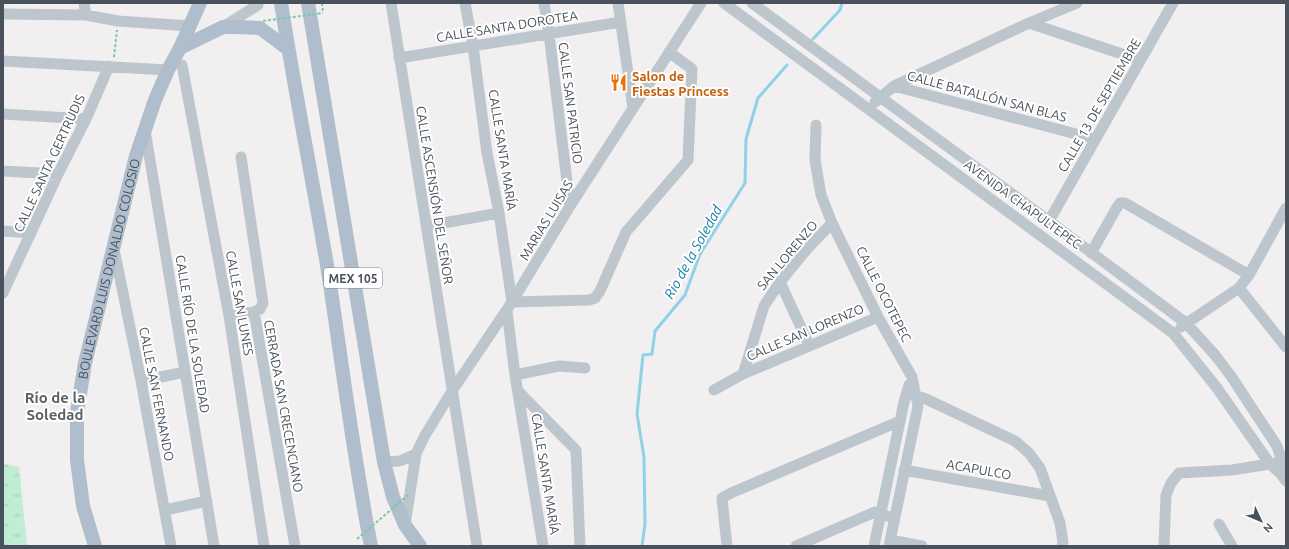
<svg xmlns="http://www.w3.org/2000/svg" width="1289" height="549" font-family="Ubuntu,sans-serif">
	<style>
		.grass { fill: url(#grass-tufts) }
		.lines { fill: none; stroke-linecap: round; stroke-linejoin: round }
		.stream { stroke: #8fd1e7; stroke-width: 3 }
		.path { stroke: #7ac9a5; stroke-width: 2; stroke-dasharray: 3 2; stroke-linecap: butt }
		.minor { stroke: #bec6cd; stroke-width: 11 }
		.major { stroke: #b0bdcc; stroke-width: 14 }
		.path-bridge { stroke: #7ac9a5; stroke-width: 2; stroke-dasharray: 3 2; stroke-linecap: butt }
		.labels { text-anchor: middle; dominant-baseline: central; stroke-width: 4; stroke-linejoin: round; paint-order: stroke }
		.shield { fill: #fff; stroke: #7f858d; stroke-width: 1 }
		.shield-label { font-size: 12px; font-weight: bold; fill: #48515c }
		.street-label { font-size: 13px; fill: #48515c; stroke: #fff }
		.food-label { font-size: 13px; font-weight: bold; fill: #c56008; stroke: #fff; text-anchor: start }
		.water-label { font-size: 14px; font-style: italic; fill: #147ea3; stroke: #fff }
		.quarter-label { font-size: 15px; font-weight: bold; fill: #5c5f64; stroke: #fff }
	</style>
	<defs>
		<pattern id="grass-tufts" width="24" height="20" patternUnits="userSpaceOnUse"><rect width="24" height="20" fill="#c0edd3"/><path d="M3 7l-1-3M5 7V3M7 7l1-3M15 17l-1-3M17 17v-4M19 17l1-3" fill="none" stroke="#a6cdb8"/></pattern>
	</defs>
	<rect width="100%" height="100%" fill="#f1efef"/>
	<path class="grass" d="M 3,464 L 19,467 L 27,546 L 3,546 Z"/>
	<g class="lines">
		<path class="stream" d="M 813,39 L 840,10 L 842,3
			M 642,546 L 645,524 L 644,457 L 637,414 L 643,355 L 652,354 L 655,331 L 685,295 L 700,254 L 745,183 L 746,139 L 758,98 L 787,65"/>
		<path class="path" d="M 322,3 L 323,13
			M 114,57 L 117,30"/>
		<path class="minor" d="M 84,3 L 86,15
			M 391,3 L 477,546
			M 465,3 L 473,46 L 487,153 L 499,213 L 512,302 L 589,300 L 595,298 L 600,291 L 626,232 L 688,160 L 692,69 L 669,52
			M 544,3 L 549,34 L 570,206
			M 618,3 L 633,108
			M 724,3 L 1173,333 L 1217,388 L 1270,464 L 1281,474 L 1286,481
			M 752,3 L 1049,221 L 1186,323 L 1215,355 L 1231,376 L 1277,446 L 1280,455 L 1281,474
			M 3,14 L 86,15 L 118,21 L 190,26
			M 1029,23 L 1140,60
			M 223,27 L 258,5
			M 399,58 L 621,22
			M 3,61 L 168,70
			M 182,65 L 229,316 L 264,546
			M 894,86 L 1095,139
			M 875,102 L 894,86 L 1029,23 L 1077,3
			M 3,114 L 86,119
			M 816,125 L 815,160 L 821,195 L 832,223 L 878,317 L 912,377 L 918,406 L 889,546
			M 145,130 L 214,546
			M 3,171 L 58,174
			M 1049,221 L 1173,3
			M 427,226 L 499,213
			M 3,231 L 31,233
			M 114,249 L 141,381 L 171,546
			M 1091,253 L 1116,209 L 1120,203 L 1125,203 L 1249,275
			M 780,282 L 809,345
			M 1239,288 L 1286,347
			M 3,293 L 58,174 L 86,119 L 109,66
			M 507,311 L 515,375 L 543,546
			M 254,312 L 295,546
			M 229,316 L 254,312 L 260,309 L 263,303 L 241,157
			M 1181,327 L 1239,288 L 1249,275 L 1286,208
			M 743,374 L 764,306 L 780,282 L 807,249 L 832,223
			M 515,375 L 559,366 L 585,368
			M 141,381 L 185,372
			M 714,390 L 743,374 L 878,317
			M 518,391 L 576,450 L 580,546
			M 907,392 L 926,399 L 1015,441 L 1029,453 L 1040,468 L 1060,523 L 1063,542 L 1062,546
			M 384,462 L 400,461 L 416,454
			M 904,470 L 1050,496
			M 165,510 L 207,501
			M 1219,524 L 1232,546
			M 405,525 L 416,454 L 424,437 L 452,391 L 512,302 L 570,206 L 701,3
			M 890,540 L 922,546
			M 727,546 L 722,498 L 731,493 L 900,421
			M 796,546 L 875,512 L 887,516
			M 874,546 L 904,402 L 909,385
			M 1164,546 L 1166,495 L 1171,483 L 1179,473 L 1232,470 L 1276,463"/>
		<g class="major">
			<path d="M 281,3 C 295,93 313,182 328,271 C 342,363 353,455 371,546"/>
			<path d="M 308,3 L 384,462 L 393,497 L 405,525 L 420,546"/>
			<path d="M 180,48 L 223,27 L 235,27 L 260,28 L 288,49"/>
			<path id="s1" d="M 95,546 L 83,506 L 77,460 L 77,412 L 85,363 L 136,156 L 155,100 L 168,70 L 180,48 L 200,3"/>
		</g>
		<path class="path-bridge" d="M 263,21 L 323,13
			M 357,539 L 408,495"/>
	</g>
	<defs>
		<symbol id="restaurant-bare" viewBox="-9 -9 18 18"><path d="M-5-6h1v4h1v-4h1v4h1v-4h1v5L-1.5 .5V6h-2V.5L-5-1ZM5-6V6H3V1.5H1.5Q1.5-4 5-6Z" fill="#e8710a" stroke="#fff" stroke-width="2.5" paint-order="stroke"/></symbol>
	</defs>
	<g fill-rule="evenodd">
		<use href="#restaurant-bare" x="606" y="70" width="25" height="25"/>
	</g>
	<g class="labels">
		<rect class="shield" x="324" y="268" width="58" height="20" rx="3"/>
		<g class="shield-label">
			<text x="353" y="278">MEX 105</text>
		</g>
		<g class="street-label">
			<text transform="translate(507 26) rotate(-9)">CALLE SANTA DOROTEA</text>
			<text transform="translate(987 96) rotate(15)">CALLE BATALLÓN SAN BLAS</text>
			<text transform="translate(571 103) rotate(83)">CALLE SAN PATRICIO</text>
			<text transform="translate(1099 105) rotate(-60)">CALLE 13 DE SEPTIEMBRE</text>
			<text transform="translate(503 150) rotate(81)">CALLE SANTA MARÍA</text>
			<text transform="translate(49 163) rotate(-65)">CALLE SANTA GERTRUDIS</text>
			<text transform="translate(435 195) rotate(81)">CALLE ASCENSIÓN DEL SEÑOR</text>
			<text transform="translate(1023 204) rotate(36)">AVENIDA CHAPULTEPEC</text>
			<text transform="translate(546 220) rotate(-59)">MARIAS LUISAS</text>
			<text transform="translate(787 255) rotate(-50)">SAN LORENZO</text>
			<text stroke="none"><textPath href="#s1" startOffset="283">BOULEVARD LUIS DONALDO COLOSIO</textPath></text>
			<text transform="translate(884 294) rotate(63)">CALLE OCOTEPEC</text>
			<text transform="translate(240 303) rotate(80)">CALLE SAN LUNES</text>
			<text transform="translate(805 332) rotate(-23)">CALLE SAN LORENZO</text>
			<text transform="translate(193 334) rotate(81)">CALLE RÍO DE LA SOLEDAD</text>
			<text transform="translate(157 394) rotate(79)">CALLE SAN FERNANDO</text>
			<text transform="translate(284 406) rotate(80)">CERRADA SAN CRECENCIANO</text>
			<text transform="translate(979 469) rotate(10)">ACAPULCO</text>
			<text transform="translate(546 474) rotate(81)">CALLE SANTA MARÍA</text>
		</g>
		<g class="food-label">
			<text x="632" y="76">Salon de<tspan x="632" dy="15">Fiestas Princess</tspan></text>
		</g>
		<g class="water-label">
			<text transform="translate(693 252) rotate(-61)">Rio de la Soledad</text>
		</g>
		<g class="quarter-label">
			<text x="55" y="397">Río de la<tspan x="55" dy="17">Soledad</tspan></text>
		</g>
	</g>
	<rect width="1289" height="549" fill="none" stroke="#48515c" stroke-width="8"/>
	<g transform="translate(1261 521) rotate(134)" stroke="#ffffff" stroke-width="3" paint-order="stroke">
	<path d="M0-3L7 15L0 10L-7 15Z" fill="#48515c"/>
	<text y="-6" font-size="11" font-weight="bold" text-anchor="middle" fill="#48515c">N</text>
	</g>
</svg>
